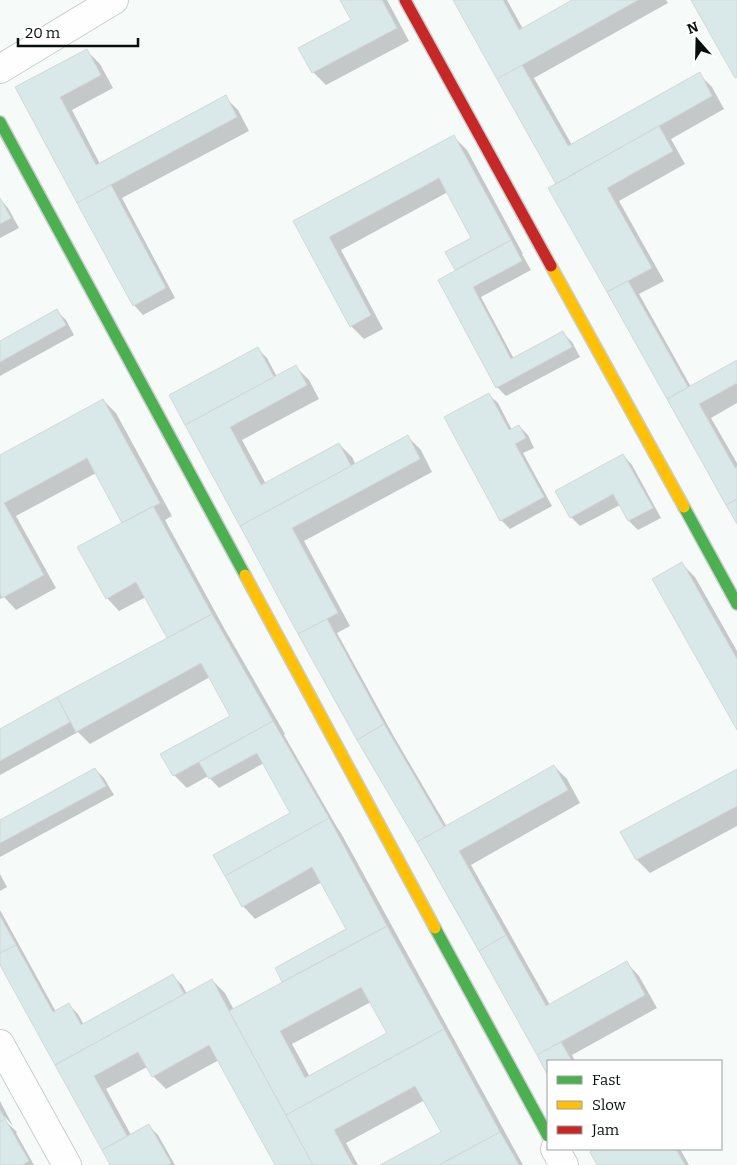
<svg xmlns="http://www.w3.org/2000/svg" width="737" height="1165" font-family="Bitter,serif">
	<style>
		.shadow { fill: #0003; fill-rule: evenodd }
		.building { fill: #d9e8e9; stroke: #d3d8d8; fill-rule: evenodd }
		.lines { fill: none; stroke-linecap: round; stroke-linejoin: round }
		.street-casing { stroke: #c9cfce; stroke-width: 30 }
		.fast-casing { stroke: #c9cfce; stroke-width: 14 }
		.slow-casing { stroke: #c9cfce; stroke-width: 14 }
		.jam-casing { stroke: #c9cfce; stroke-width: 14 }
		.street { stroke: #fefefe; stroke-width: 28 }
		.fast { stroke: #4caf50; stroke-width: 11 }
		.slow { stroke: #ffc107; stroke-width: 11 }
		.jam { stroke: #c62828; stroke-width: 11 }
	</style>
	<rect width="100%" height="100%" fill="#f6fbfa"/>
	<path class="shadow" d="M 342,0 L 387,0 L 409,41 L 326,85 L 313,72 L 353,21 Z
		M 454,0 L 507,0 L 523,29 L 574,0 L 666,0 L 668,3 L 534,78 L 572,145 L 699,74 L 712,87 L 724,109 L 671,139 L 685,164 L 619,201 L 664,281 L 639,294 L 691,387 L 737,361 L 737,403 L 711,418 L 737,463 L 737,521 L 550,188 L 558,184 Z
		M 87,51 L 100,64 L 113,88 L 72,110 L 100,164 L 225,97 L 238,110 L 249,131 L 122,198 L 175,298 L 143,315 L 134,305 L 17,88 Z
		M 454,137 L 467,150 L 523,254 L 522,254 L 531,270 L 481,297 L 514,359 L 563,333 L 572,342 L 580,357 L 506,396 L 497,387 L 457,271 L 456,269 L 473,238 L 448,192 L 341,250 L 383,329 L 364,339 L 351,326 L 295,222 Z
		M 0,199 L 8,208 L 19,228 L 0,238 Z
		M 57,311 L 66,320 L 74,335 L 0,376 L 0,342 Z
		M 257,348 L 267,358 L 277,377 L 296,367 L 309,380 L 319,399 L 242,440 L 266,484 L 339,444 L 352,457 L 356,465 L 408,437 L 421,450 L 432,472 L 304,541 L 350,626 L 337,633 L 393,735 L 447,827 L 554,766 L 567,779 L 580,803 L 471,865 L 550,1005 L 627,963 L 639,976 L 657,1008 L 572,1055 L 575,1061 L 548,1061 L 548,1073 L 299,634 L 171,395 Z
		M 488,394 L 498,403 L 512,430 L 519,426 L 528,435 L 534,448 L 523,453 L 552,506 L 510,529 L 501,520 Z
		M 103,400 L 116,413 L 172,516 L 165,520 L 224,628 L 285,734 L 284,735 L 338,829 L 341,833 L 523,1165 L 382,1165 L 442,1133 L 425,1100 L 346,1143 L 358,1165 L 276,1165 L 219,1060 L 166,1089 L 153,1076 L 147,1067 L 106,1089 L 131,1135 L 149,1126 L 158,1135 L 175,1165 L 112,1165 L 56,1064 L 0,962 L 0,910 L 56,1012 L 69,1005 L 78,1014 L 84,1025 L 173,976 L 182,985 L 187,994 L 212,980 L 225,993 L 234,1010 L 284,983 L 277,969 L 348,930 L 322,882 L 255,919 L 243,906 L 292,814 L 264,763 L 219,788 L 208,776 L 187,788 L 174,775 L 231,716 L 210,677 L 90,744 L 78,732 L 0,775 L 0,730 L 169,638 L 146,597 L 119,611 L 107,598 L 123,523 L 96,473 L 16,516 L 56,588 L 16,610 L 4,597 L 0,599 L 0,456 ZM 371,1002 L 388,1034 L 310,1077 L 292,1044 Z
		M 623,455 L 632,465 L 661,518 L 638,530 L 629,521 L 620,505 L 580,526 L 571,517 Z
		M 682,564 L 695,577 L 737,651 L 737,728 Z
		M 95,769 L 104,778 L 114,795 L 0,857 L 0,821 Z
		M 737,770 L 737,826 L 650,873 L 637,860 L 622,832 Z
		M 0,874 L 7,887 L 0,891 Z
		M 0,1101 L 13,1126 L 2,1114 L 0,1115 Z
		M 0,1116 L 17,1132 L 16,1133 L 34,1165 L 0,1165 Z
		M 590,1149 L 680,1149 L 689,1165 L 598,1165 Z"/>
	<path class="building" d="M 340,0 L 382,0 L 397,28 L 312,73 L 298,48 L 351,20 Z
		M 453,0 L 503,0 L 519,30 L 572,0 L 638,0 L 497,79 Z
		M 691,0 L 737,0 L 737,77 L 735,78 Z
		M 87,49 L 101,75 L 60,97 L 96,165 L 226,95 L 237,117 L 77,203 L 15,87 Z
		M 522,65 L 568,146 L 700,72 L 712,96 L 556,184 L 497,79 Z
		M 659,126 L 673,151 L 607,188 L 652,268 L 607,292 L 548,188 Z
		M 454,135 L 511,240 L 455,270 L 445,252 L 471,238 L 439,178 L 329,237 L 371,315 L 350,327 L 293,221 Z
		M 111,185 L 166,288 L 133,306 L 77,203 Z
		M 0,198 L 11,218 L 0,224 Z
		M 511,240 L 522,261 L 473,287 L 511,359 L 563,331 L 572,347 L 496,388 L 438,280 Z
		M 628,281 L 688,387 L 667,399 L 607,292 Z
		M 57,309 L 66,325 L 0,362 L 0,341 Z
		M 258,347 L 274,377 L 185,425 L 169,395 Z
		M 737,360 L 737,383 L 699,404 L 735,468 L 737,467 L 737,499 L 726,505 L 667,399 Z
		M 296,365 L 307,385 L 230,427 L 261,485 L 339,443 L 351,466 L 240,526 L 185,425 Z
		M 489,393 L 509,430 L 519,425 L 526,438 L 515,444 L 544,497 L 500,521 L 444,417 Z
		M 103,399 L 160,503 L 122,523 L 87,458 L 4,503 L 44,575 L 2,598 L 0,593 L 0,455 Z
		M 408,435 L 420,459 L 292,528 L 338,613 L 298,634 L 240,526 Z
		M 623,454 L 653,508 L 628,521 L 613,494 L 570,518 L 555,491 Z
		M 737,499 L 737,524 L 726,505 Z
		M 153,506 L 212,614 L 167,638 L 136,582 L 106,599 L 77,547 Z
		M 682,562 L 737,659 L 737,730 L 652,579 Z
		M 212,614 L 273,721 L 173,776 L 160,754 L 230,716 L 201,663 L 76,732 L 57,697 Z
		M 327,619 L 384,724 L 357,740 L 298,634 Z
		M 57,697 L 70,722 L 0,761 L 0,729 Z
		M 273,721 L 329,818 L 225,876 L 213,855 L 290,813 L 257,753 L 209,779 L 199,762 Z
		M 384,724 L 444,827 L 417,842 L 357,740 Z
		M 554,765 L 568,790 L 459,851 L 506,935 L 479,951 L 417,842 Z
		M 95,768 L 106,786 L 0,843 L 0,820 Z
		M 737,769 L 737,806 L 636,860 L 620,832 Z
		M 329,818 L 387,926 L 282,982 L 275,968 L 346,929 L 312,867 L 242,907 L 225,876 Z
		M 0,916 L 16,945 L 0,953 Z
		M 387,926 L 444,1029 L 286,1115 L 229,1011 ZM 361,987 L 387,1033 L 305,1078 L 280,1031 Z
		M 506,935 L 546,1006 L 627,961 L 645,995 L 537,1055 L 479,951 Z
		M 16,945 L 53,1012 L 69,1003 L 81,1025 L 173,974 L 184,994 L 55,1065 L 0,965 L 0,953 Z
		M 212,979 L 229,1011 L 313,1165 L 275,1165 L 209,1045 L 152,1077 L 138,1052 L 94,1076 L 127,1136 L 102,1150 L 55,1065 Z
		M 444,1029 L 500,1132 L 439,1165 L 380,1165 L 441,1132 L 415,1086 L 334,1130 L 353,1165 L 313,1165 L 286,1115 Z
		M 561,1042 L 572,1061 L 548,1061 L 548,1076 L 537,1055 Z
		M 0,1110 L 5,1119 L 0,1122 Z
		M 5,1119 L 29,1161 L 22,1165 L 0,1165 L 0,1122 Z
		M 149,1124 L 171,1163 L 168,1165 L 110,1165 L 102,1150 Z
		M 500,1132 L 519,1165 L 439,1165 Z
		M 594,1149 L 676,1149 L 685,1165 L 597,1165 L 590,1152 Z"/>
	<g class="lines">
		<defs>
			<path id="street" d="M 0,69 L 114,0
				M 0,1044 L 67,1165
				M 555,1149 L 564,1165"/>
			<path id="fast" d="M 0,122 L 245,575
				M 684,507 L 737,604
				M 435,928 L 548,1136"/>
			<path id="slow" d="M 551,266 L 684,507
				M 245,575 L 435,928"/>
			<path id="jam" d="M 405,0 L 551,266"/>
		</defs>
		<use href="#street" class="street-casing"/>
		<use href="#fast" class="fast-casing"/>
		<use href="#slow" class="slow-casing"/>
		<use href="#jam" class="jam-casing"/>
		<use href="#street" class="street"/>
		<use href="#fast" class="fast"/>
		<use href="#slow" class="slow"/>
		<use href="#jam" class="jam"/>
	</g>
	<rect x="547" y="1060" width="175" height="90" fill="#ffffff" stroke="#9c9f9e"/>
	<rect x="557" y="1076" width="25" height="8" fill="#4caf50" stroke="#9c9f9e"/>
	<text x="592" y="1085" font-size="15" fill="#080f0d">Fast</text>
	<rect x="557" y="1101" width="25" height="8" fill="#ffc107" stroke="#9c9f9e"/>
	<text x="592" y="1110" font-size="15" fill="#080f0d">Slow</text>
	<rect x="557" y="1126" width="25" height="8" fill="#c62828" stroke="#9c9f9e"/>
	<text x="592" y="1135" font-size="15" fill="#080f0d">Jam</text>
	<g transform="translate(697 40) rotate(340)" stroke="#ffffff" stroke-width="4" paint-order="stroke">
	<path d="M0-4L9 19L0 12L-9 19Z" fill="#080f0d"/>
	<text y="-8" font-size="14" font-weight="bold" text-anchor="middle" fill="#080f0d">N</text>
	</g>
	<path d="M18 38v8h120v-8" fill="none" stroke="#080f0d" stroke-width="2.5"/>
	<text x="25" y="38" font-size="15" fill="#080f0d" stroke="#ffffff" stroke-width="4" paint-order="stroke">20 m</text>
</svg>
